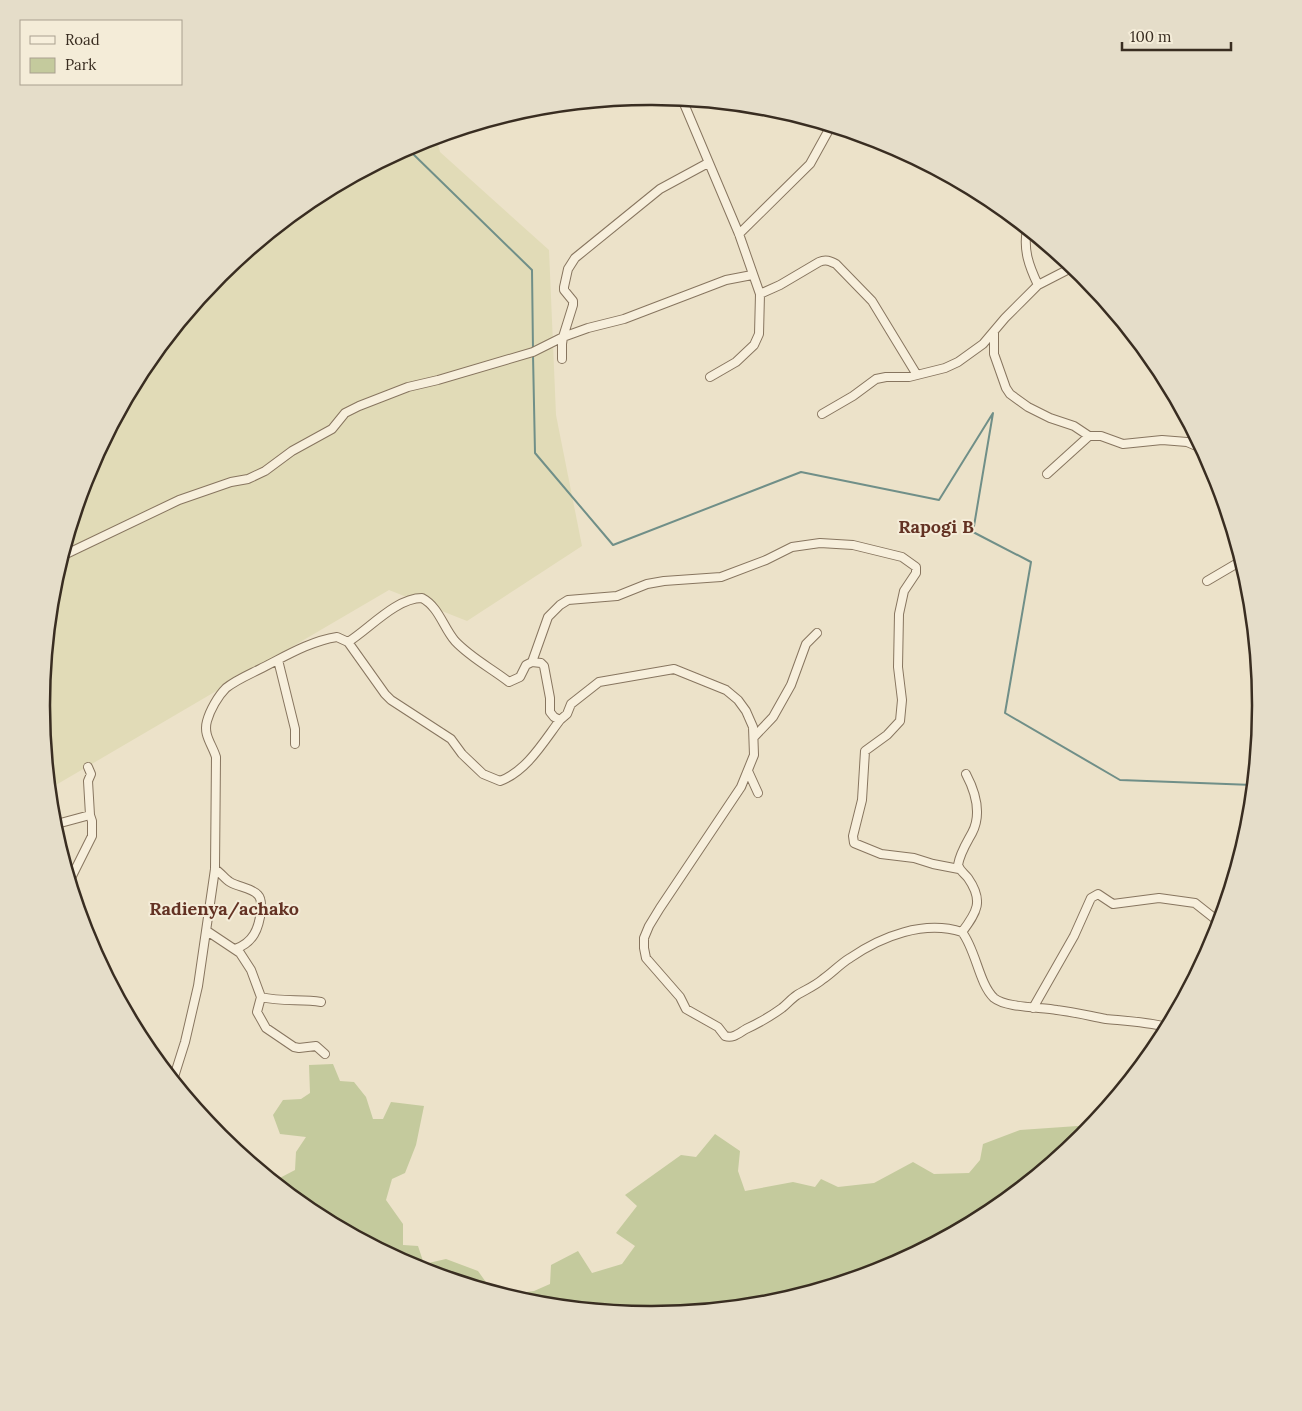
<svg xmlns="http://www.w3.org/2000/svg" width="1302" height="1411" font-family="Lora,serif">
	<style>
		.farmland { fill: #e1dbb7 }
		.green { fill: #c4ca9d }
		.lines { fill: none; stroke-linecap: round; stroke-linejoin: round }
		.stream { stroke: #708f88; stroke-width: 2 }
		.street-casing { stroke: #87755f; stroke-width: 10 }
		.street { stroke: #f7efdc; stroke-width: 8 }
		.labels { text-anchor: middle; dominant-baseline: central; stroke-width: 4; stroke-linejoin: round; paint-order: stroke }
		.quarter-label { font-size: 18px; font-weight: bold; fill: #633223; stroke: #f4ecd8 }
		.rim { fill: none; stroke: #392d21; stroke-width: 2.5 }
	</style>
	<rect width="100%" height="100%" fill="#ece2c9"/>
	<path class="farmland" d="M 436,136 L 440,152 L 549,250 L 556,415 L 582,546 L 467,621 L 389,590 L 49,789 L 41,705 L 53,586 L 88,472 L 144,367 L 220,274 L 312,198 L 418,142 Z"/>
	<path class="green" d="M 333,1064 L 340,1081 L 354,1082 L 366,1097 L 373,1119 L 383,1119 L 391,1102 L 424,1106 L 416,1145 L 405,1173 L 392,1179 L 386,1200 L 403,1224 L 403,1245 L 418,1246 L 424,1264 L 446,1259 L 478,1271 L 493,1292 L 417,1269 L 312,1212 L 274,1181 L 295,1170 L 296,1152 L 306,1137 L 280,1134 L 273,1115 L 283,1100 L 301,1099 L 310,1093 L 309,1065 Z
		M 1092,1125 L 1082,1137 L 990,1213 L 884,1269 L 770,1304 L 651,1315 L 532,1303 L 505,1295 L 534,1291 L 550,1284 L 551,1265 L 578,1251 L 592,1273 L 622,1264 L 635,1246 L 616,1233 L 637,1206 L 625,1195 L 681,1155 L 696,1157 L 715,1134 L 740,1151 L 738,1171 L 745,1191 L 793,1182 L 815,1187 L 821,1179 L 838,1187 L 874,1183 L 913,1162 L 934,1174 L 969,1173 L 980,1160 L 983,1144 L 1020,1130 Z"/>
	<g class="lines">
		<path class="stream" d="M 412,145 L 410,151 L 532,270 L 533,350
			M 533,355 L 535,453 L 613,545 L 801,472 L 939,500 L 993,413 L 973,532 L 1031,562 L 1005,713 L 1120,780 L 1253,785"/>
		<defs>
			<path id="street" d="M 682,99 L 739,234 L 760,294 L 759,334 L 754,345 L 736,362 L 710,377
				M 1027,229 C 1023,250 1029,266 1038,285
				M 739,234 L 810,164 L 831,126
				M 760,294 L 780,285 L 819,262 C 826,259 830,261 836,264 L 872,301 L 917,375
				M 994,333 L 994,354 L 1006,388 L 1010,394 L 1028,407 L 1050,418 L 1074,426 L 1089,436 L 1101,436 L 1123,444 L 1162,440 L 1187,442 L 1201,448
				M 562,359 L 562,344 L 563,337 L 588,328 L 624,319 L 726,280 L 752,275
				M 822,414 L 853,396 L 876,379 L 886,377 L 909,377 L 945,368 L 958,362 L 983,344 L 1005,318 L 1038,285 L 1073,267
				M 1047,474 L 1089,436
				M 62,556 L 179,500 L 231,482 L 248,479 L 265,471 L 292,451 L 332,429 L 345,413 L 359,406 L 408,387 L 438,380 L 533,352 L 563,337 L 573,305 L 573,301 L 564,290 L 564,287 L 568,269 L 575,258 L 660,189 L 708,163
				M 1207,581 L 1241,561
				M 348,642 C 369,629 396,598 422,598 C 439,607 443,627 455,641 C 471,658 491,668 509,682 L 520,677 L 526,665 L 532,662 L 541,663 L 544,666 L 550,698 L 550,712 L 554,717 L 560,720 L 567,714 L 571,704 L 599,682 L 674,669 L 726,690 L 738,700 L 746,711 L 753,727 L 754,755 L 741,787 L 660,908 L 649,926 L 644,938 L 644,948 L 646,958 L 680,997 L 686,1009 L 718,1027 L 725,1036 C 733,1039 739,1033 746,1029 C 759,1023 771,1016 782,1008 C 787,1004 791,999 797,995 C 805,990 815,986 823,979 C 832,973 840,964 850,958 C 882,936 924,920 962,932 C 976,950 979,984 994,998 C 1006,1008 1042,1007 1057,1010 C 1074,1012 1090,1016 1106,1019 C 1127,1021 1147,1022 1167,1027
				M 278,660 L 295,729 L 295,744
				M 532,662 L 548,617 L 560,605 L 568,600 L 617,596 L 647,584 L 664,581 L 721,577 L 766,560 L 792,547 L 820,543 L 853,545 L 902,557 L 916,567 L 916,573 L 904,591 L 899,614 L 898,667 L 902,700 L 900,721 L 887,735 L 865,751 L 862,800 L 853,836 L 854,843 L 881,854 L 914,858 L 933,864 L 959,869
				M 754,737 L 773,717 L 791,685 L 806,644 L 817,633
				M 748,771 L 758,793
				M 53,825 L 90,815
				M 215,869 C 221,873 225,879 230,882 C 238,887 252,888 258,895 C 262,899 261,905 261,910 C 259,929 253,943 235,949
				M 70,880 L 92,836 L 92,821 L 90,815 L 88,781 L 91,774 L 88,767
				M 207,931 L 240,953 L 251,970 L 261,997 C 281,1002 301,999 321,1002
				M 962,932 C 977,912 984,901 968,878 C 964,873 960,871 958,865 C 960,853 966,844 972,833 C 982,814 976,793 966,774
				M 261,997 L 257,1012 L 266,1028 L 294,1047 L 299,1048 L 316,1046 L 325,1054
				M 1033,1008 L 1074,936 L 1091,898 L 1098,894 L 1113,904 L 1159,898 L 1195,903 L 1219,922
				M 173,1080 L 185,1042 L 198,986 L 215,869 L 216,757 C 212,744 203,735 207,721 C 210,710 218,696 226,688 C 236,680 248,675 260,669 C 284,657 310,641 337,637 L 348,642 L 385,694 L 391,700 L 451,739 L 462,754 L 483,774 L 500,781 C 527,771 544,741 560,720"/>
		</defs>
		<use href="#street" class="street-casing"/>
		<use href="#street" class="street"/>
	</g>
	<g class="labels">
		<g class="quarter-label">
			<text x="936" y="526">Rapogi B</text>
			<text x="224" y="908">Radienya/achako</text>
		</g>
	</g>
	<path d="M0 0H1302V1411H0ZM650 105H652A600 600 0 0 1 1252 705V706A600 600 0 0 1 652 1306H650A600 600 0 0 1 50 706V705A600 600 0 0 1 650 105Z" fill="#e5ddc9" fill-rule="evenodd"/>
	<path class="rim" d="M650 105H652A600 600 0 0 1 1252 705V706A600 600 0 0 1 652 1306H650A600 600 0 0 1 50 706V705A600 600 0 0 1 650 105Z"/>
	<rect x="20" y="20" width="162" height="65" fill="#f4ecd8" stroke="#a9a08f"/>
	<rect x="30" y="36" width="25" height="8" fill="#f7efdc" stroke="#a9a08f"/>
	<text x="65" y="45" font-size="15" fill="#392d21">Road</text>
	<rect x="30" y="58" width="25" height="15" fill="#c4ca9d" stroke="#a9a08f"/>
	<text x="65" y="70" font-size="15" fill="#392d21">Park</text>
	<path d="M1122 42v8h109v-8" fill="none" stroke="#392d21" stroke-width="2.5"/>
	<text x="1130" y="42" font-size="15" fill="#392d21" stroke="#f4ecd8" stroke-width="4" paint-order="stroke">100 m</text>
</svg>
